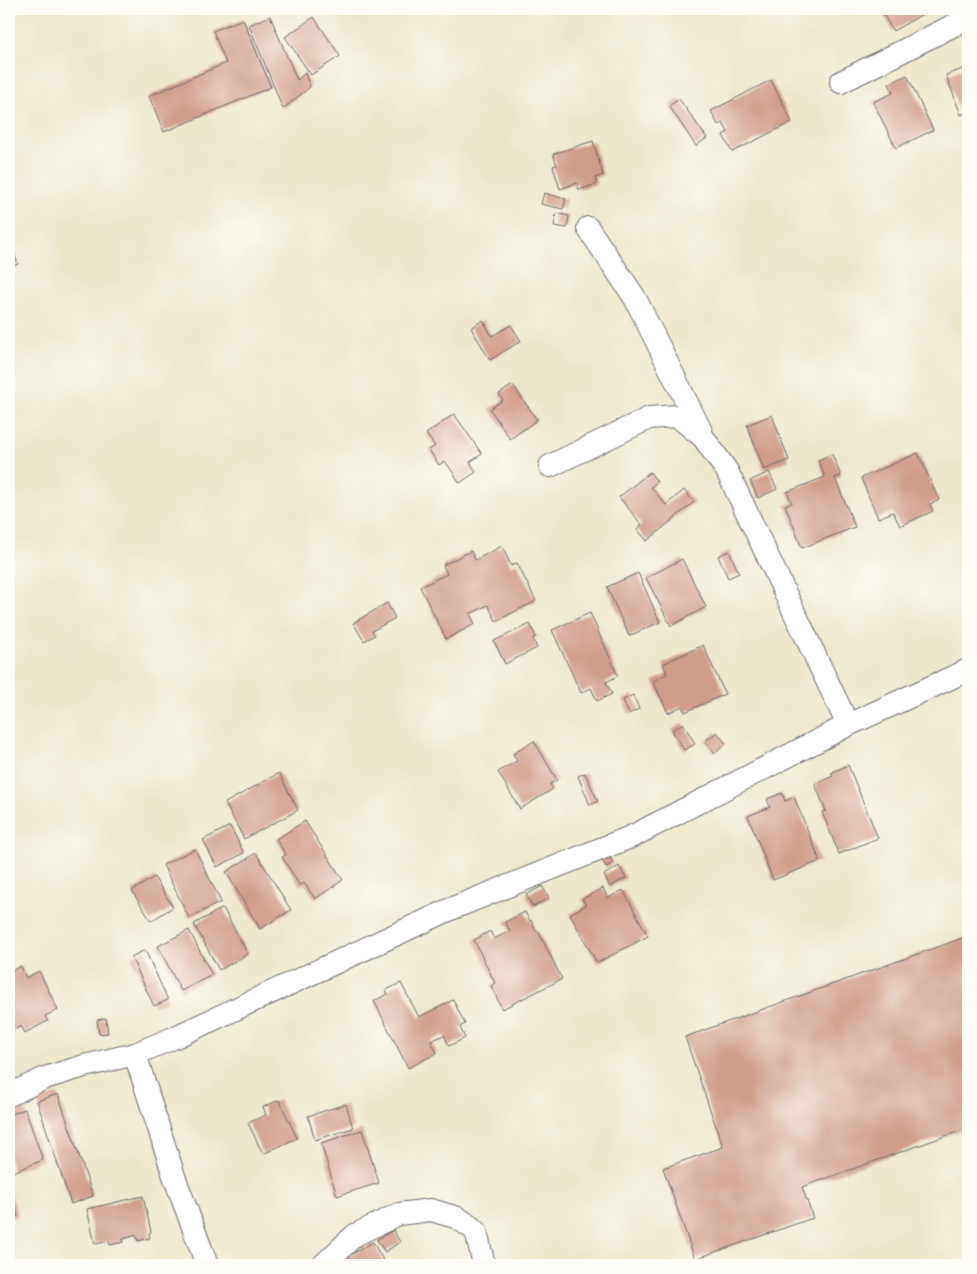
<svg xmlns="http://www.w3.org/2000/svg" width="977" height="1274" font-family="Mali,sans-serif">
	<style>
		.building { fill: #d09d8a }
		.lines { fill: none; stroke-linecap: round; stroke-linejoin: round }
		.minor-casing { stroke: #69676e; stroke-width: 24 }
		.minor { stroke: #fff; stroke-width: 22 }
	</style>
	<rect width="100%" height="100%" fill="#fdfcf7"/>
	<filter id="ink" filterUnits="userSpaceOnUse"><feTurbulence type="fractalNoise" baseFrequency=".02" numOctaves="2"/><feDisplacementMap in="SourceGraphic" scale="10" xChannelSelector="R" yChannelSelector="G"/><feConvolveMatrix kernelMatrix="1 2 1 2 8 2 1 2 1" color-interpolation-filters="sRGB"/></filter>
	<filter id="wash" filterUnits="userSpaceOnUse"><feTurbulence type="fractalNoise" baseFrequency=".0096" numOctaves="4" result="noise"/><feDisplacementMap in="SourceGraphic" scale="20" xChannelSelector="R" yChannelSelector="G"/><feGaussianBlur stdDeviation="1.12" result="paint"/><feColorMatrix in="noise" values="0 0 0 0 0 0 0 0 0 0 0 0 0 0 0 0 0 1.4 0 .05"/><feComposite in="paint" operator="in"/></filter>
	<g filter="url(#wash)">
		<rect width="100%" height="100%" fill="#ede7cc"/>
		<g id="blocks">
			<path class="building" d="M 880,9 L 929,9 L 930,10 L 893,31 Z
				M 270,16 L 297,80 L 305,73 L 310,87 L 283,109 L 249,25 Z
				M 314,17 L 340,56 L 311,75 L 285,37 Z
				M 243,19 L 271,87 L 164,132 L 149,96 L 226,63 L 213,31 Z
				M 968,67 L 968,112 L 961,115 L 946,75 Z
				M 907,75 L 933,130 L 896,148 L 873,102 L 893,93 L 889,84 Z
				M 771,80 L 792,122 L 732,152 L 723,135 L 728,132 L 723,123 L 718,125 L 711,111 Z
				M 679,99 L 707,138 L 696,146 L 669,106 Z
				M 593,141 L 603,175 L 595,178 L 597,184 L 579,190 L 577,183 L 560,189 L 553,166 L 557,165 L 553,154 Z
				M 544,193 L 566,199 L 563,209 L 541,204 Z
				M 556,213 L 569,216 L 567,228 L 554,226 Z
				M 9,239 L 18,264 L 9,267 Z
				M 483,320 L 492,336 L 511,325 L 521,341 L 490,360 L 471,328 Z
				M 513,385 L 537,420 L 510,439 L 490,409 L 503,400 L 499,394 Z
				M 454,414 L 482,454 L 470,462 L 476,472 L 460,483 L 445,461 L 439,465 L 429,450 L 435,446 L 426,434 Z
				M 772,415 L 789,460 L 764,470 L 747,425 Z
				M 918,453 L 939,500 L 930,504 L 933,511 L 900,526 L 893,512 L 878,518 L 861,478 Z
				M 832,454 L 841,476 L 835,478 L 855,527 L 802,548 L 785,505 L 792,503 L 787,492 L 825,477 L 818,460 Z
				M 650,472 L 657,482 L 651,487 L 666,505 L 684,490 L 694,502 L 647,541 L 637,529 L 642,525 L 619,497 Z
				M 769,472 L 777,489 L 758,498 L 750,481 Z
				M 502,546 L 511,566 L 517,563 L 536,601 L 496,621 L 488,605 L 470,614 L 475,624 L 446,639 L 420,587 L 447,574 L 443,565 L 471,551 L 475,560 Z
				M 729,551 L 739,573 L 728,578 L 718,556 Z
				M 682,559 L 706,607 L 671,626 L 646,578 Z
				M 638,573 L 660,622 L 629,636 L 607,587 Z
				M 387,603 L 395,618 L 372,631 L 375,635 L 364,641 L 353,623 Z
				M 590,613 L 618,676 L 606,682 L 612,694 L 597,701 L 591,688 L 581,693 L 552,630 Z
				M 530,624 L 536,637 L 533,638 L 537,648 L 505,664 L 494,641 Z
				M 703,645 L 725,694 L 685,712 L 682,706 L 668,713 L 653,681 L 667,674 L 663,664 Z
				M 633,695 L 639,709 L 629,714 L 623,700 Z
				M 683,723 L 695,744 L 684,750 L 672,730 Z
				M 717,732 L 726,744 L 715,753 L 705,741 Z
				M 534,741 L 557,780 L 550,784 L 553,789 L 520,809 L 498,772 L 517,761 L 513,754 Z
				M 848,765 L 878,838 L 839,854 L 822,812 L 826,811 L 815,784 L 833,776 L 831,773 Z
				M 279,773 L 298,810 L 244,839 L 225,803 Z
				M 585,773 L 598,801 L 590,805 L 578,776 Z
				M 782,793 L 785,801 L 794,797 L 820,861 L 773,880 L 748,816 L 770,807 L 767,799 Z
				M 305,821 L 343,880 L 315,899 L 304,883 L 300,886 L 282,857 L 286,855 L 276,839 Z
				M 230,826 L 244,853 L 217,867 L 203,840 Z
				M 195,849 L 221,902 L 189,918 L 163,865 Z
				M 256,853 L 291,910 L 260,929 L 226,872 Z
				M 609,856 L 613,863 L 606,867 L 601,859 Z
				M 619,866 L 626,878 L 610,887 L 604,875 Z
				M 154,877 L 173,907 L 151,921 L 132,891 Z
				M 542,886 L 549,898 L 533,907 L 526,895 Z
				M 603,888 L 608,898 L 623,890 L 648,936 L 597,963 L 570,914 L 586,905 L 582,899 Z
				M 223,908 L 248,954 L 219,970 L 194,924 Z
				M 525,912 L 530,921 L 531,920 L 536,931 L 538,931 L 562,979 L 502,1009 L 491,986 L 495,983 L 474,940 L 490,931 L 494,939 L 510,931 L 505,922 Z
				M 189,930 L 212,975 L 181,991 L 158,946 Z
				M 968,936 L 968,1128 L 802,1187 L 813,1218 L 695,1259 L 663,1168 L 723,1147 L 685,1037 Z
				M 145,950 L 168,1000 L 154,1006 L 131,957 Z
				M 21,966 L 26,978 L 39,971 L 58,1010 L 45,1016 L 48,1021 L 25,1033 L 21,1026 L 13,1031 L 9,1023 L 9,986 L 12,985 L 9,978 L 9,972 Z
				M 401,983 L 419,1017 L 453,1000 L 465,1024 L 460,1027 L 465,1038 L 449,1046 L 444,1035 L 431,1041 L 437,1053 L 408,1068 L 374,1001 L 388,994 L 386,990 Z
				M 106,1018 L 108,1033 L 99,1034 L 97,1020 Z
				M 58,1094 L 93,1196 L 71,1204 L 37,1101 Z
				M 279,1100 L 297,1138 L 263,1154 L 248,1123 L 266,1115 L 263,1107 Z
				M 346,1104 L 353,1128 L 315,1140 L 308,1116 Z
				M 25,1109 L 43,1160 L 13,1172 L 9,1159 L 9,1115 Z
				M 362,1130 L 379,1183 L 337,1196 L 321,1143 Z
				M 9,1189 L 18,1216 L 9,1219 Z
				M 143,1196 L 151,1232 L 149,1233 L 150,1238 L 138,1241 L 136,1235 L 123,1239 L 124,1242 L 110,1245 L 109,1241 L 95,1244 L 87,1209 Z
				M 393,1230 L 400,1242 L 385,1252 L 377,1240 Z
				M 373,1242 L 384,1262 L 377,1265 L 340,1265 L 338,1262 Z"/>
		</g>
	</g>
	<g filter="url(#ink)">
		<use href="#blocks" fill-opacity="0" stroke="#69676e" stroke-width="1"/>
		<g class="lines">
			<defs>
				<path id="minor" d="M 841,82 L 968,18
					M 588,228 L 635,298 L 701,431
					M 550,466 L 649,418 L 677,416 L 703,437 L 727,471 L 848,725
					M 135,1054 L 174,1176 L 207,1265
					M 9,1095 L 45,1078 L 84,1066 L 135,1054 L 171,1039 L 453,908 L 633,836 L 848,725 L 968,670
					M 323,1265 L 355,1235 L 399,1214 L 431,1210 L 458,1218 L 476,1231 L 484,1265"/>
			</defs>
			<use href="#minor" class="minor-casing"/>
			<use href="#minor" class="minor"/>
		</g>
	</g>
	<rect width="977" height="1274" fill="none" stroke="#fdfcf7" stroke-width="30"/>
</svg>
